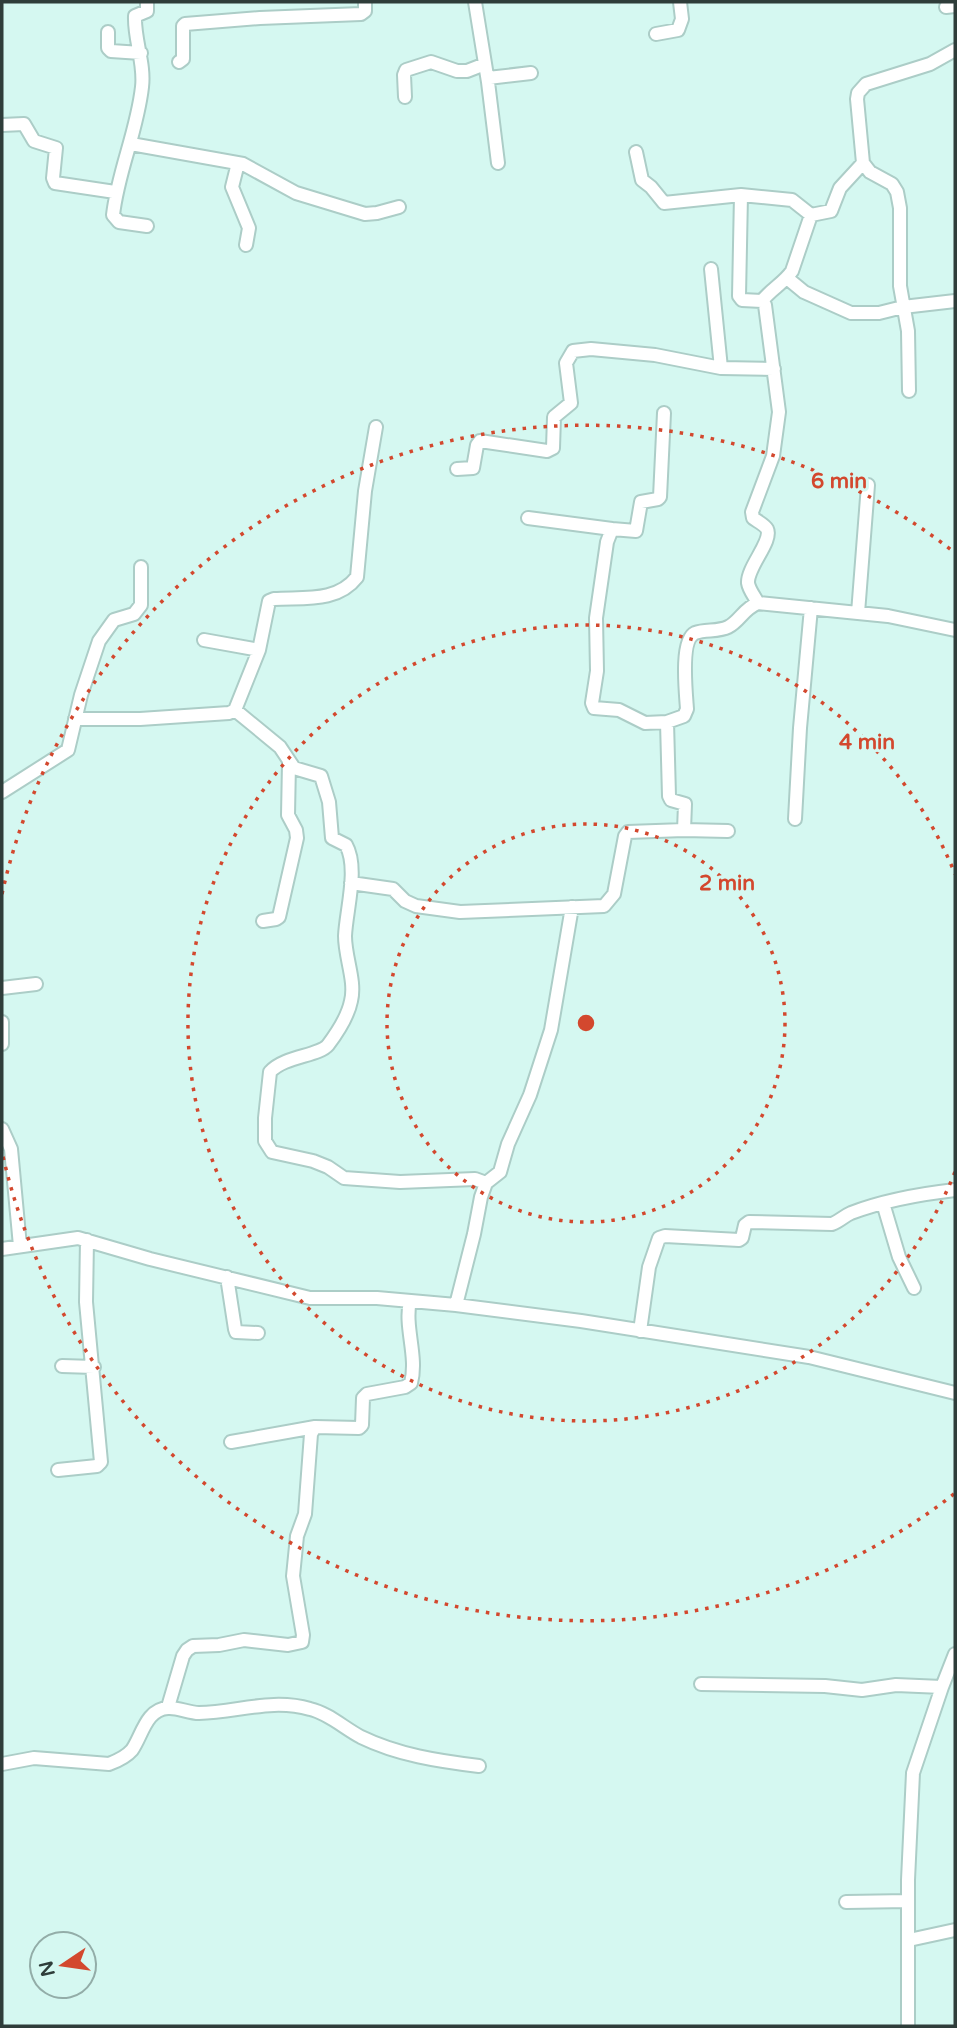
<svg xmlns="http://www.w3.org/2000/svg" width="957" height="2028" font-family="'Varela Round',sans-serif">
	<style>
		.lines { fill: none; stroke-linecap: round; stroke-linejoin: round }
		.minor-casing { stroke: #accdc7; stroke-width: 16 }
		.minor { stroke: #fff; stroke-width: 12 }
		.ring { fill: none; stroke: #d3482e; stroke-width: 3.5; stroke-dasharray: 3.5 7 }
		.centre { fill: #d3482e; stroke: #d5f8f1; stroke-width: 3.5 }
		.ring-label { font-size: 21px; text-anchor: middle; font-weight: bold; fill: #d3482e; stroke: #d5f8f1; stroke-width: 6; stroke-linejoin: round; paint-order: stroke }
	</style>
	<rect width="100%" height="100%" fill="#d5f8f1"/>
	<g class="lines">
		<defs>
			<path id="minor" d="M 475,2 L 488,82 L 498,163
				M 946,7 L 955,6
				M 108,32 L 108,48 L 111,51 L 141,53
				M 656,34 L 678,30 L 682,19 L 680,2
				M 179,62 L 183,59 L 183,26 L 185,24 L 260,18 L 361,14 L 365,11 L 365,2
				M 488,78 L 531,73
				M 405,97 L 404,75 L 406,70 L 431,62 L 457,71 L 467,71 L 485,64
				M 2,125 L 24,124 L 34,141 L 56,148 L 53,178 L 55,183 L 115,192
				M 131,144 L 243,164 L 296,193 L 365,214 L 377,213 L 399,207
				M 636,152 L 642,180 L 651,187 L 664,203 L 741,195 L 792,200 L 811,215
				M 238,163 L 232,187 L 249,228 L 246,245
				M 741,195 L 739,296 L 742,300 L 762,301 L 765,305 L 779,412 L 773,456 L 752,512 L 753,518 C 757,521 765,525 767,529 C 773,541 747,567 748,583 C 749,590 755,597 758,603
				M 147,226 L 119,222 L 113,215 C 118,171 137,132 142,87 C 145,63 134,40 135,16 L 147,11 L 147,2
				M 711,269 L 721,368
				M 787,278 L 804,292 L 851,313 L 879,313 L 903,307 L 955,301
				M 762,301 C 771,289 784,283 792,271 L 811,215 L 831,211 L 840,188 L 863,163
				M 909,391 L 908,331 L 900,286 L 900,208 L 897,192 L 892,184 L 870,172 L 863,163 L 857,99 L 858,93 L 866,84 L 930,64 L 955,50
				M 664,413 L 660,497 L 658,499 L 641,502 L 636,531 L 612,529 L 607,542 L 596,618 L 597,671 L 592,703 L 594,708 L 619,710 L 645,723 L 667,722 L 684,716 L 687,709 C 686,694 680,640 695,633 C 705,629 718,632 728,627 C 740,621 743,609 758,603 L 888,616 L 955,630
				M 457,469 L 473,468 L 477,445 L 480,441 L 547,451 L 553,448 L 554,417 L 571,403 L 566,363 L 573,351 L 591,349 L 655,355 L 721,368 L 774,369
				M 528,518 L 612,529
				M 858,613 L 868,485
				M 204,640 L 259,650
				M 235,710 L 280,747 L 294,768 L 321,776 L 329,802 L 332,838 L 346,845 C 359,868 346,911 345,936 C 345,958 356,981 351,1001 C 348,1016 337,1033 328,1045 C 319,1056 284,1056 270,1072 L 265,1118 L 265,1141 L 272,1152 L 313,1161 L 328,1167 L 344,1178 L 400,1182 L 475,1179 L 486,1183
				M 75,719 L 140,719 L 229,713 L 235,710 L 259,650 L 269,601 L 274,599 C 303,597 337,603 357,577 L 365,491 L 376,427
				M 2,792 L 68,750 L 81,695 L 99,641 L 114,620 L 134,614 L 141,605 L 141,567
				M 795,819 L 800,728 L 811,608
				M 684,830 L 728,831
				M 351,883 L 393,889 L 405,901 L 416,906 L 460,912 L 604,906 L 614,894 L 625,836 L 628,832 L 684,830 L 685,804 L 671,800 L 669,796 L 667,722
				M 263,921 L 276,919 L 279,917 L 297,838 L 296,830 L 288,815 L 289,763
				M 2,988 L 36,984
				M 2,1022 L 2,1044
				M 2,1129 L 11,1149 L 20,1246
				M 883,1203 L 899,1257 L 914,1288
				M 2,1249 L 78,1238 L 150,1259 L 310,1298 L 377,1298 L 456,1305 L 581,1321 L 809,1357 L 955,1393
				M 227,1277 L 235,1329 L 236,1332 L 258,1333
				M 456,1305 L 474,1234 L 481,1197 L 486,1183 L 500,1172 L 508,1144 L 530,1095 L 551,1030 L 572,907
				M 640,1331 L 649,1267 L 659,1238 L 665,1236 L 739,1240 L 742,1238 L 745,1225 L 749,1222 L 832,1224 C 840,1221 844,1216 851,1213 C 885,1200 920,1194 955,1190
				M 62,1366 L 94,1367
				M 231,1442 L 315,1427
				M 58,1470 L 97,1466 L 101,1462 L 86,1302 L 87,1240
				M 701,1684 L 825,1686 L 862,1690 L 896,1685 L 942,1687
				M 168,1707 L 183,1656 L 187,1650 L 193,1646 L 219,1645 L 244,1640 L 288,1645 L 302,1642 L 303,1635 L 293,1576 L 297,1536 L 305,1514 L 311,1434 L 315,1427 L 359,1428 L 362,1425 L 363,1398 L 367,1394 L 405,1387 L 411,1383 C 418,1356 404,1327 410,1301
				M 2,1764 L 34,1758 L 109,1764 C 117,1761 126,1757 132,1750 C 142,1736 146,1709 168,1708 C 177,1707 189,1713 199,1713 C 238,1712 272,1698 310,1709 C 328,1713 344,1728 361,1737 C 398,1755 438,1761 479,1766
				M 846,1902 L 908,1901
				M 909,1940 L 955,1930
				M 908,2026 L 908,1880 L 913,1773 L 942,1687 L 955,1654"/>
		</defs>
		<use href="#minor" class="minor-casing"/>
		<use href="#minor" class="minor"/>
	</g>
	<g class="ring">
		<circle cx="586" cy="1023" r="199"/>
		<path d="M955 1172A398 398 0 1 1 955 874"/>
		<path d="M954 1494A598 598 0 0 1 2 1152M2 894A598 598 0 0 1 954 552"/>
	</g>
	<circle cx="586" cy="1023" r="10" class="centre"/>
	<g class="ring-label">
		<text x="839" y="488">6 min</text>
		<text x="867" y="749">4 min</text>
		<text x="727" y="890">2 min</text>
	</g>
	<rect width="957" height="2028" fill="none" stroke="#2f3d3a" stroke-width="7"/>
	<g transform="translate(63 1965) rotate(257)"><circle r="33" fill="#d5f8f1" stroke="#93ada8" stroke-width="2"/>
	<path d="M0-5L12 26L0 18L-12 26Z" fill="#d3482e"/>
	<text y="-10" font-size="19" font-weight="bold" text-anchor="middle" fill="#2f3d3a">N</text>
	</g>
</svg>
